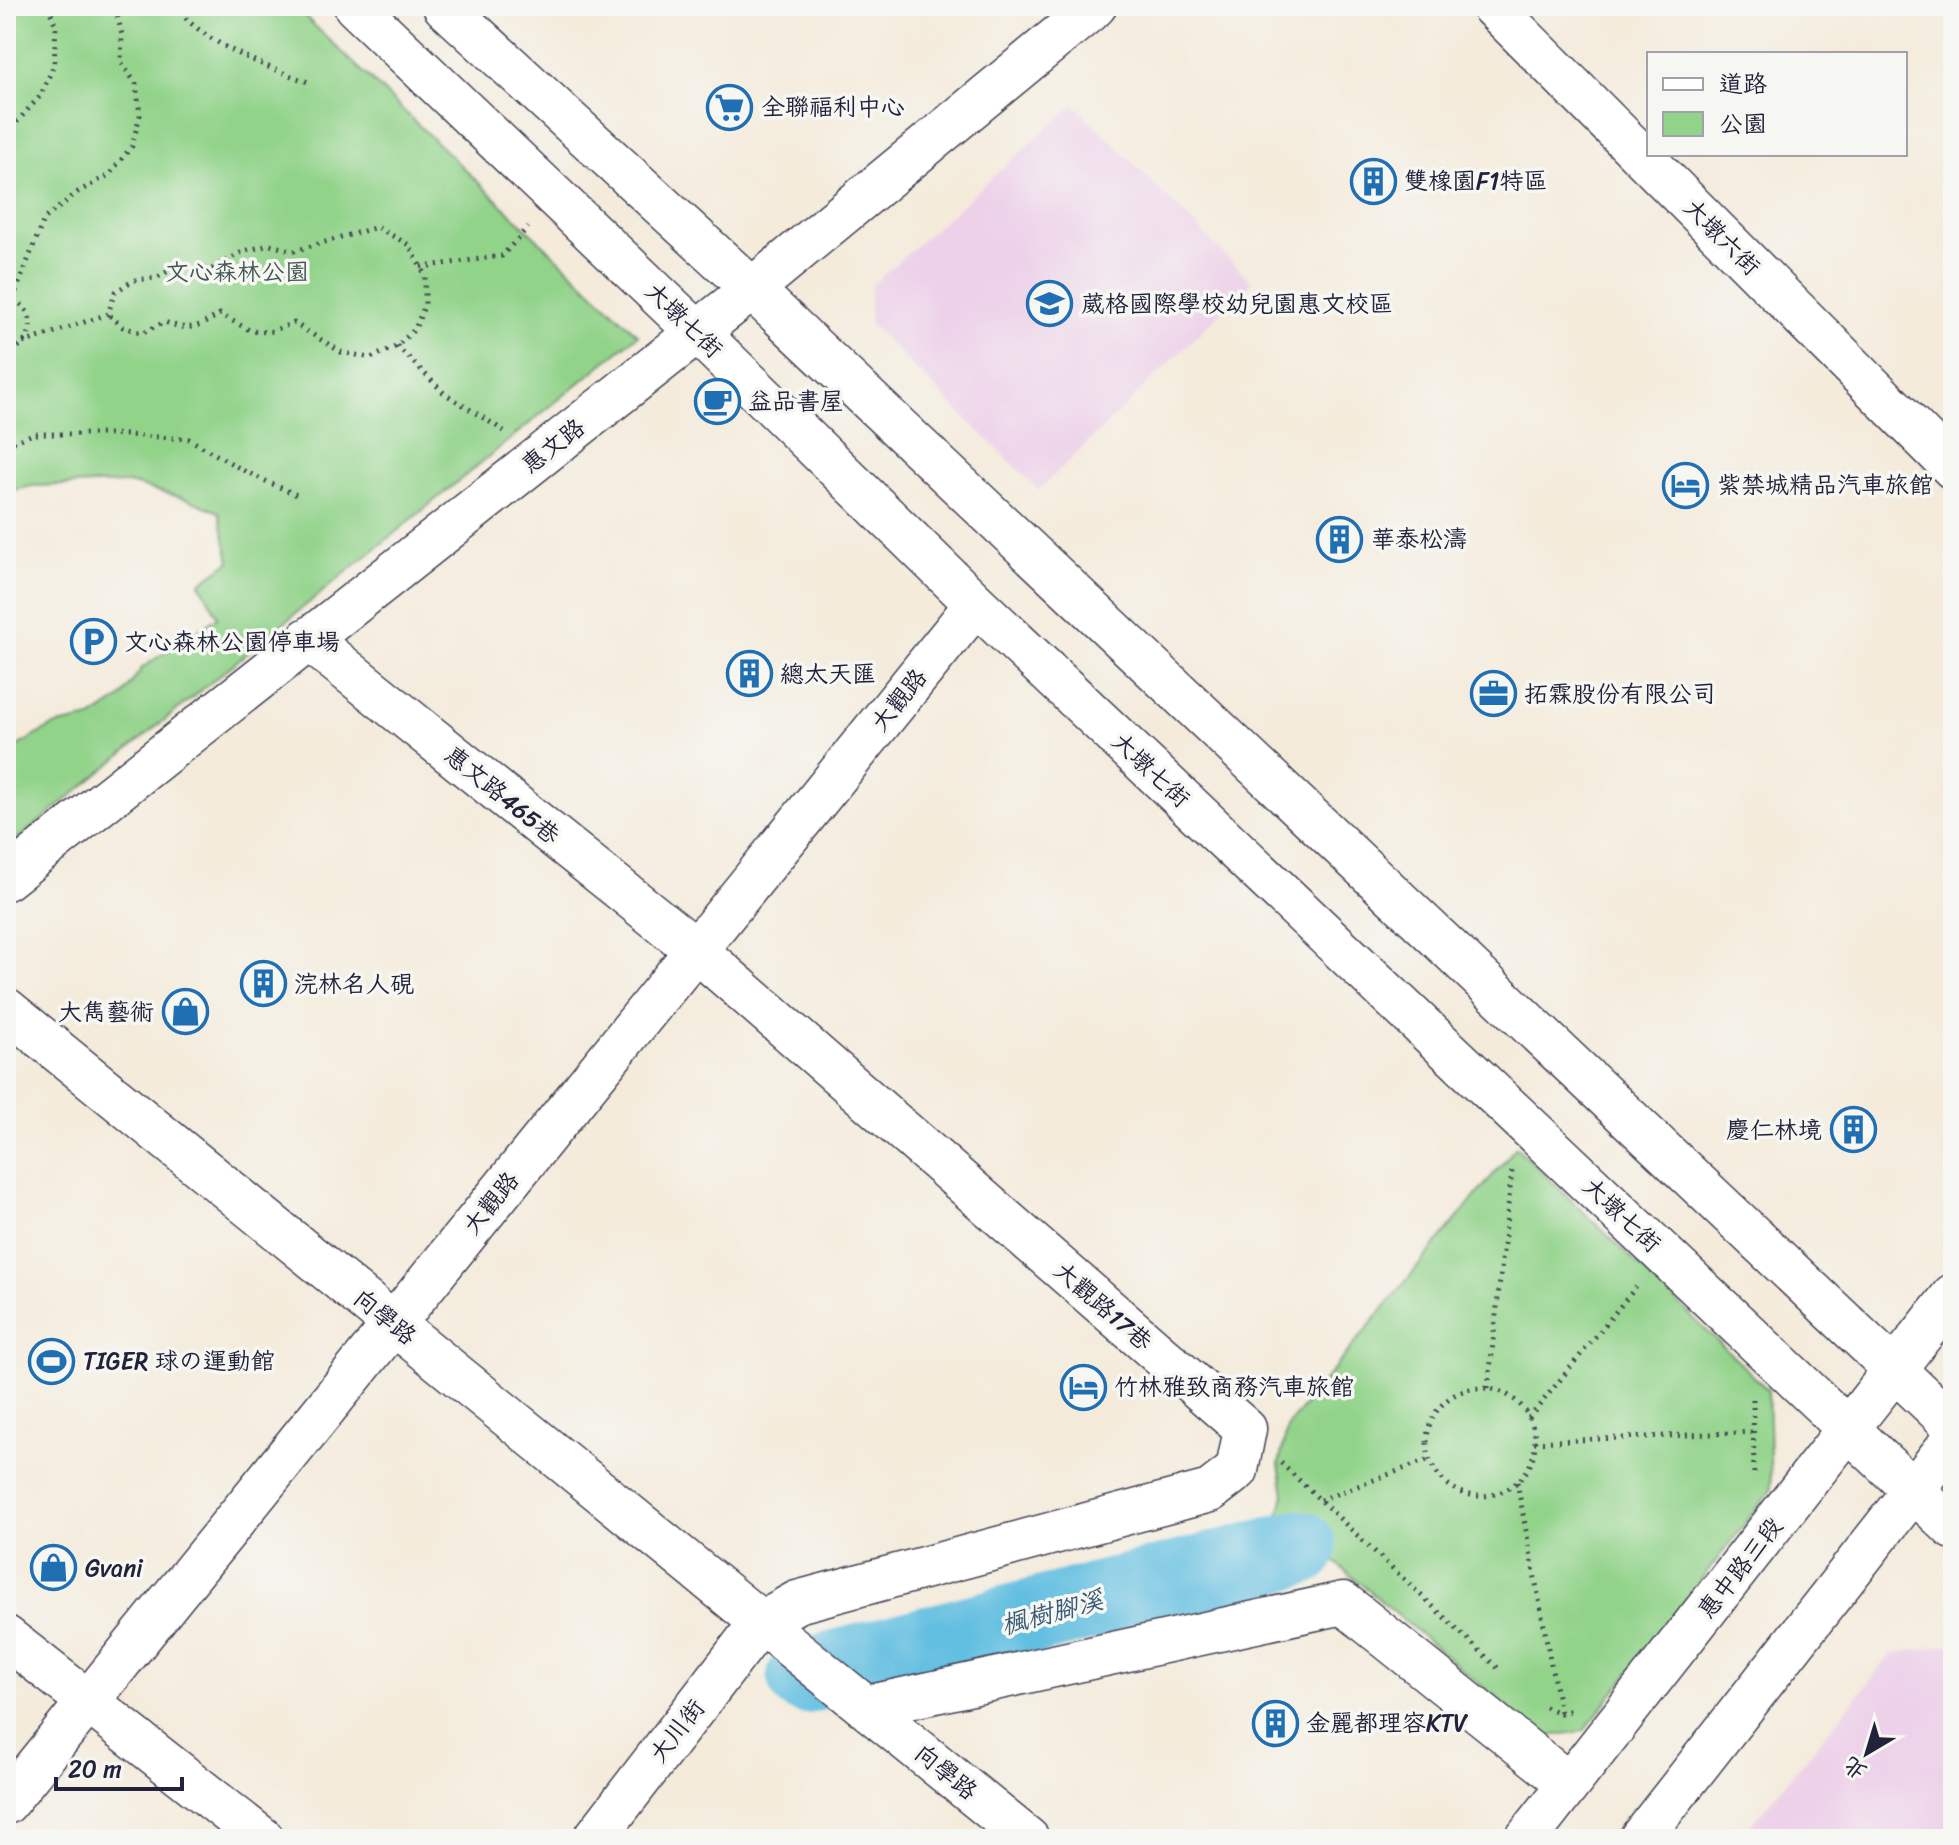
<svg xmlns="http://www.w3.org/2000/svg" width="1959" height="1845" font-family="Sriracha,'LXGW WenKai TC','Klee One',sans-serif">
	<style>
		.built { fill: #edd1e9 }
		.green { fill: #92d38a; stroke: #5a7a62; stroke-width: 2 }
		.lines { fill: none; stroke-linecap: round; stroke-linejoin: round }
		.river { stroke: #63bfe1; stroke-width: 76 }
		.minor-casing { stroke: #424053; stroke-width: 45 }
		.path { stroke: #424053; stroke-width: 5; stroke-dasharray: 2 6; stroke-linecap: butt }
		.minor { stroke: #fff; stroke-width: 42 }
		.labels { text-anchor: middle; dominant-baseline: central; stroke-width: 7; stroke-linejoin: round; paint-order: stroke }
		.poi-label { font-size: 24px; fill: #22223b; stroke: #f6f6f2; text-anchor: start }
		.street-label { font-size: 24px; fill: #22223b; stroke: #f6f6f2 }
		.park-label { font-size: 24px; fill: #445753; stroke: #f6f6f2 }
		.water-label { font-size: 26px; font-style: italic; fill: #395975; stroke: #f6f6f2 }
	</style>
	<rect width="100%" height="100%" fill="#f6f6f2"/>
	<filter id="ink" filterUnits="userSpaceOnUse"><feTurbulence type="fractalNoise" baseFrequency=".0125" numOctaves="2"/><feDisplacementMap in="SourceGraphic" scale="16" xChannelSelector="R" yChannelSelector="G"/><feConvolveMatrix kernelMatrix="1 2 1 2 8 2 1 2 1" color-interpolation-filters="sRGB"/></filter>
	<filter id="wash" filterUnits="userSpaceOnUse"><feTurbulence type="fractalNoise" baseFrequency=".006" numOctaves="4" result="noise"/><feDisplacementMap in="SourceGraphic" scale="32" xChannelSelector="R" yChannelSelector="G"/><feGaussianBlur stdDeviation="1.8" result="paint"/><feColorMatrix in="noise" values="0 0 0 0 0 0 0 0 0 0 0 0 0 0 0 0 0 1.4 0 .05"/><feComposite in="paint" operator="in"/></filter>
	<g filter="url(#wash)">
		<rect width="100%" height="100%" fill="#f4ebdb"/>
		<path class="built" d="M 1074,104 L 1252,282 L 1039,490 L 869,323 L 871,286 Z
			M 1953,1644 L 1953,1839 L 1739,1839 L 1892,1654 Z"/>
		<path class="green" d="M 6,6 L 294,6 L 638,335 L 6,849 L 6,755 L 12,749 L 53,726 L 91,718 L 121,698 L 142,668 L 218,617 L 200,583 L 230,561 L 219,512 L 190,500 L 129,483 L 32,486 L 6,492 Z
			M 1516,1147 L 1768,1390 L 1771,1490 L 1584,1731 L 1542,1737 L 1279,1515 L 1284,1494 L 1279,1464 L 1288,1425 Z"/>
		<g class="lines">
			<path class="river" d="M 805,1676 L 1299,1548"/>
		</g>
	</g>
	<g filter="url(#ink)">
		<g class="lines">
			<defs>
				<path id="minor" d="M 355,6 L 697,332 L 976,604 L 1953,1528
					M 444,6 L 752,289 L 1953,1425
					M 1492,6 L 1953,468
					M 308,639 L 696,950 L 1245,1429 L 1237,1470 L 1210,1491 L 797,1602 L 761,1622 L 594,1839
					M 6,879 L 752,289 L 1095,6
					M 6,1009 L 1028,1839
					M 6,1637 L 263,1839
					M 866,1707 L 1343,1603 L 1569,1784
					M 6,1803 L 976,604
					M 1526,1839 L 1953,1295
					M 1640,1839 L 1953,1440"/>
			</defs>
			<use href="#minor" class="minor-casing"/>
			<path class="path" d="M 175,6 C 203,44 265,66 308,82
				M 6,134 L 41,95 L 54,65 L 56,26 L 48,6
				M 421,267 L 502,256 L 528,227
				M 6,297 C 38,305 39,344 6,352
				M 13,299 L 44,219 L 78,192 L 109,175 L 132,146 L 140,115 L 136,84 L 121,62 L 122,35 L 115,6
				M 23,343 L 108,314 L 115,292 L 134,280 L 156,278 L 174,268 L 189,267 L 212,269 L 244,251 L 270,245 L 294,251 L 377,227 L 409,245 L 425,275 L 425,304 L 415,329 L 397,346 L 371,358 L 341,352 L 294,323 L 269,332 L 251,331 L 220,314 C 199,327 189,332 165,322 L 142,333 L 123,327 L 108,314
				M 397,346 L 444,393 L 504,431
				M 6,445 L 33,434 L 111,434 L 189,439 L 248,473 L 297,495
				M 1488,1388 L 1512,1171
				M1427 1442a54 54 0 1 1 108 0a54 54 0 1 1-108 0Z
				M 1753,1399 L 1754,1477
				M 1529,1418 L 1636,1287
				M 1534,1442 L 1753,1432
				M 1281,1463 L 1500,1670
				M 1517,1482 L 1560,1712
				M 1320,1500 L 1430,1459
				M 1545,1707 L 1560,1713 L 1573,1710"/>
			<use href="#minor" class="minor"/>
		</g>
	</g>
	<defs>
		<symbol id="supermarket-ring" viewBox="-11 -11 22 22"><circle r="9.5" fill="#f6f6f2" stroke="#1f6fb2" stroke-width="1.5"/><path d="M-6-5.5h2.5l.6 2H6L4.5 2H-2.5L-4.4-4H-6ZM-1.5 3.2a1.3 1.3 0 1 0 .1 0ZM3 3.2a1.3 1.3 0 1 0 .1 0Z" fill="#1f6fb2"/></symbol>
		<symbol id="building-ring" viewBox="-11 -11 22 22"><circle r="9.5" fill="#f6f6f2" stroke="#1f6fb2" stroke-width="1.5"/><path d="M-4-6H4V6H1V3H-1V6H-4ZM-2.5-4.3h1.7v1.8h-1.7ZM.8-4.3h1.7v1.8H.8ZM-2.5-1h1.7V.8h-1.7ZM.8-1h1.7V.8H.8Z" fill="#1f6fb2"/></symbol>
		<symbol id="school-ring" viewBox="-11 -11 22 22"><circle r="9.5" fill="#f6f6f2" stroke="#1f6fb2" stroke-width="1.5"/><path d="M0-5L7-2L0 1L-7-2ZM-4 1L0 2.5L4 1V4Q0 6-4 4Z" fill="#1f6fb2"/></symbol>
		<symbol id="cafe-ring" viewBox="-11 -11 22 22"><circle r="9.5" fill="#f6f6f2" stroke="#1f6fb2" stroke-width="1.5"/><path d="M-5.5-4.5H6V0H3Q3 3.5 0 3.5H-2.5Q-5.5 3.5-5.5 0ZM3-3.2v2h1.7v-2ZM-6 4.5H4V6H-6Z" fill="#1f6fb2"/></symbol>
		<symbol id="hotel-ring" viewBox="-11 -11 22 22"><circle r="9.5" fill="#f6f6f2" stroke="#1f6fb2" stroke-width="1.5"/><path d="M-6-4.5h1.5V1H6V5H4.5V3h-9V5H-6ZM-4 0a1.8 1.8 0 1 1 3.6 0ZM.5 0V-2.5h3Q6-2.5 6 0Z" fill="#1f6fb2"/></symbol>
		<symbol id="parking-ring" viewBox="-11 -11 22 22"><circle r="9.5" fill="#f6f6f2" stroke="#1f6fb2" stroke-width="1.5"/><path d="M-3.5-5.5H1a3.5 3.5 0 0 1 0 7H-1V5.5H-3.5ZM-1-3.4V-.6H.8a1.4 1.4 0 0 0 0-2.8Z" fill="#1f6fb2"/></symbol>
		<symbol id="office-ring" viewBox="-11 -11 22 22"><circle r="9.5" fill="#f6f6f2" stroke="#1f6fb2" stroke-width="1.5"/><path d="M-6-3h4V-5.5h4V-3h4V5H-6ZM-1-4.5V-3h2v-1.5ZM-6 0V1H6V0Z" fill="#1f6fb2"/></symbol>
		<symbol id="shop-ring" viewBox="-11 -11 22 22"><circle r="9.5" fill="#f6f6f2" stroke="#1f6fb2" stroke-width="1.5"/><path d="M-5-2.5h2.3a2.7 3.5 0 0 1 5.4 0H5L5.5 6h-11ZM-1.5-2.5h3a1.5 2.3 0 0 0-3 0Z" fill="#1f6fb2"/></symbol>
		<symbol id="stadium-ring" viewBox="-11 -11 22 22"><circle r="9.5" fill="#f6f6f2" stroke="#1f6fb2" stroke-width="1.5"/><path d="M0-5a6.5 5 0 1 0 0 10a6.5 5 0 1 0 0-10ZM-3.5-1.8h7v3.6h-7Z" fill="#1f6fb2"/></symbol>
	</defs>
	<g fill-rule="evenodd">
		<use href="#supermarket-ring" x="704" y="82" width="51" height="51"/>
		<use href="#building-ring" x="1348" y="156" width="51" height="51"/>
		<use href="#school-ring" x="1024" y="278" width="51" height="51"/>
		<use href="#cafe-ring" x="692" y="376" width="51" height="51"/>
		<use href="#hotel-ring" x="1660" y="460" width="51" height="51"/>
		<use href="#building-ring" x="1314" y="514" width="51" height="51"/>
		<use href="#parking-ring" x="68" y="616" width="51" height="51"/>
		<use href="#building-ring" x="724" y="648" width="51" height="51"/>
		<use href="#office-ring" x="1468" y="668" width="51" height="51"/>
		<use href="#building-ring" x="238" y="958" width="51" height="51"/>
		<use href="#shop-ring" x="160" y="986" width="51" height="51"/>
		<use href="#building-ring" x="1828" y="1104" width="51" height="51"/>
		<use href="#stadium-ring" x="26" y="1336" width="51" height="51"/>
		<use href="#hotel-ring" x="1058" y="1362" width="51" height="51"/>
		<use href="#shop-ring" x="28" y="1542" width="51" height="51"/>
		<use href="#building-ring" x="1250" y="1698" width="51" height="51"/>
	</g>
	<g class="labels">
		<g class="poi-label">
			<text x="761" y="107">全聯福利中心</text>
			<text x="1404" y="181">雙橡園F1特區</text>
			<text x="1081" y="304">葳格國際學校幼兒園惠文校區</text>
			<text x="748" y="401">益品書屋</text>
			<text x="1717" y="485">紫禁城精品汽車旅館</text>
			<text x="1371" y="539">華泰松濤</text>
			<text x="124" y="642">文心森林公園停車場</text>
			<text x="780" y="674">總太天匯</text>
			<text x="1524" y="694">拓霖股份有限公司</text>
			<text x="294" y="984">浣林名人硯</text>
			<text x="154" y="1012" text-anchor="end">大雋藝術</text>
			<text x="1822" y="1130" text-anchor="end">慶仁林境</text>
			<text x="83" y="1361">TIGER 球の運動館</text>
			<text x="1114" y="1387">竹林雅致商務汽車旅館</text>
			<text x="85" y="1568">Gvani</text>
			<text x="1306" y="1723">金麗都理容KTV</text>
		</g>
		<g class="street-label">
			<text transform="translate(1722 237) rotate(45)">大墩六街</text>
			<text transform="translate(684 320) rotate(44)">大墩七街</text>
			<text transform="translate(553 446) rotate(-38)">惠文路</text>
			<text transform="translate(899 700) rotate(-51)">大觀路</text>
			<text transform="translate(1151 770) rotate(43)">大墩七街</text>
			<text transform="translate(502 795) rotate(39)">惠文路465巷</text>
			<text transform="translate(491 1203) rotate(-51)">大觀路</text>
			<text transform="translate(1622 1215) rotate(43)">大墩七街</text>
			<text transform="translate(1103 1306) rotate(41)">大觀路17巷</text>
			<text transform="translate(385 1317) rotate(39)">向學路</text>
			<text transform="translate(1740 1568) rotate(-52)">惠中路三段</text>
			<text transform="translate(677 1731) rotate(-52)">大川街</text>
			<text transform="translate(946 1772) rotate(39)">向學路</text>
		</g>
		<g class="park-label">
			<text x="237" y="272">文心森林公園</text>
		</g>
		<g class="water-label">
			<text transform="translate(1052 1612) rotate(-15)">楓樹腳溪</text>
		</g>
	</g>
	<rect width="1959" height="1845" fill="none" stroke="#f6f6f2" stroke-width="32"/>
	<rect x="1647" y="52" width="260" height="104" fill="#f6f6f2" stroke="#a1a1a9" stroke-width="2"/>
	<rect x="1663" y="78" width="40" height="12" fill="#ffffff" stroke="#a1a1a9" stroke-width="2"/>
	<text x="1719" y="92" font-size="24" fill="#22223b">道路</text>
	<rect x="1663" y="112" width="40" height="24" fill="#92d38a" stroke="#a1a1a9" stroke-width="2"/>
	<text x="1719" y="132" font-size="24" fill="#22223b">公園</text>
	<g transform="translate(1867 1753) rotate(218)" stroke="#f6f6f2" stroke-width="6" paint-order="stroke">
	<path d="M0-6L14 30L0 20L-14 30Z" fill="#22223b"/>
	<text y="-12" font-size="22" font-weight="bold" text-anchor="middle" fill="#22223b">北</text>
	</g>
	<path d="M56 1777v12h126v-12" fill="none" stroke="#22223b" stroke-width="4"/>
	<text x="68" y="1777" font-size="24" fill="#22223b" stroke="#f6f6f2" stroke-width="6" paint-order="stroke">20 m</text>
</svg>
